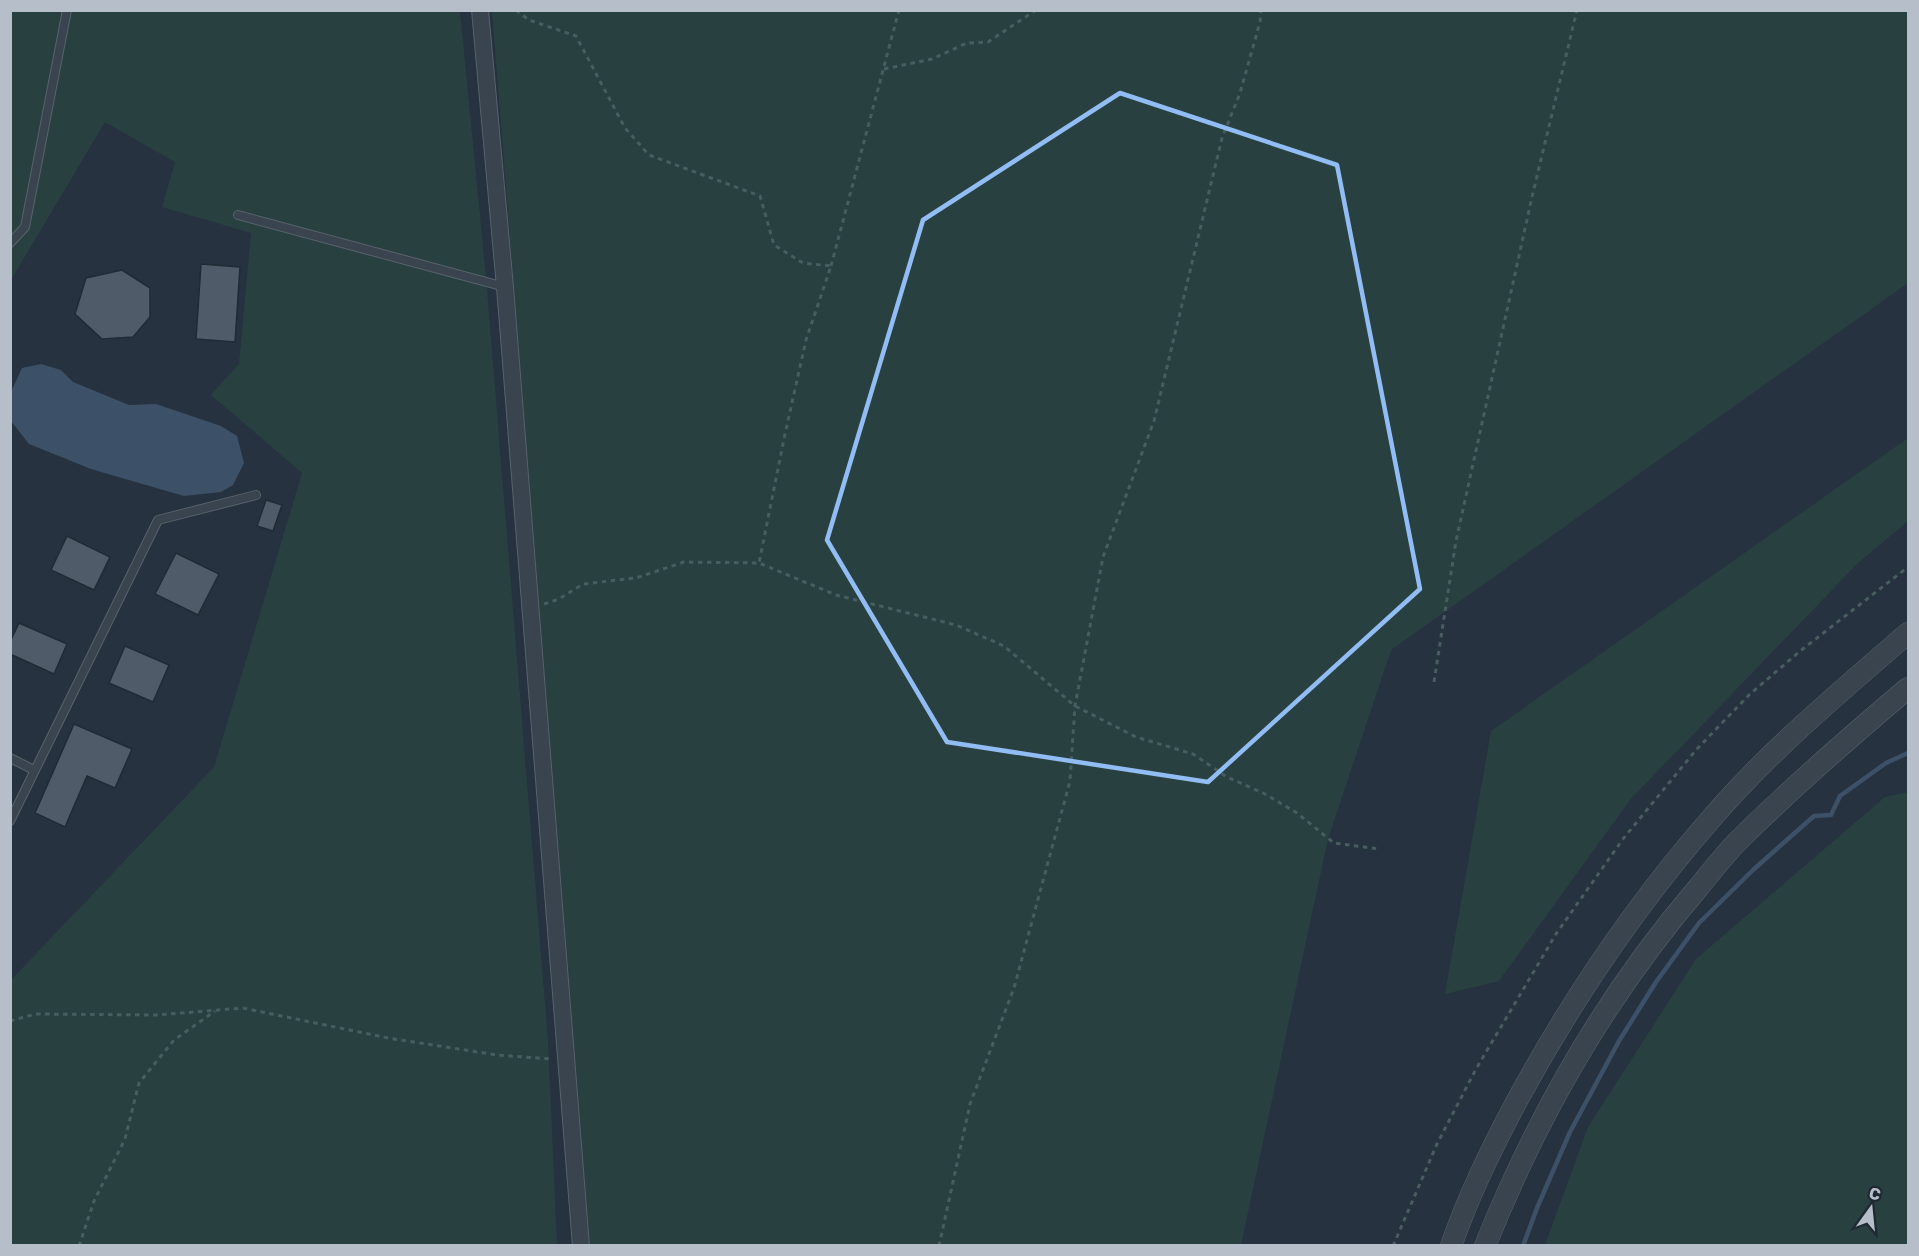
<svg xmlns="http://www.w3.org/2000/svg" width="1919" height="1256" font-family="Rubik,sans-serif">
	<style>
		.green { fill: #294041 }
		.water { fill: #3c5167 }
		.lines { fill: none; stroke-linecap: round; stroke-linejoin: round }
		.stream { stroke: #3c5167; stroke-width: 4.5 }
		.building { fill: #4f5b69; stroke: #212b36; stroke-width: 1.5 }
		.service-casing { stroke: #58626c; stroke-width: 10 }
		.minor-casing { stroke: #58626c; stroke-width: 18 }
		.tertiary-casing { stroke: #58626c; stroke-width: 22 }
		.path { stroke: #485d5f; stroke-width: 3; stroke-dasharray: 4.5 4.5; stroke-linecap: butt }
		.service { stroke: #3a444f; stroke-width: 8 }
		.minor { stroke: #3a444f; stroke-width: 16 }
		.tertiary { stroke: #3a444f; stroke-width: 21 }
		.marked { fill: none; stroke: #91bdf4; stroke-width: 4.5; stroke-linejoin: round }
	</style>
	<rect width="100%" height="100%" fill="#26323f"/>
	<path class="green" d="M 10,11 L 460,11 L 486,277 L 548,1041 L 557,1245 L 11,1245 L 11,980 L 214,767 L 302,473 L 211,395 L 239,364 L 251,233 L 162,207 L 175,162 L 105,122 L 11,280 Z
		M 492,11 L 1908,11 L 1908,283 L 1391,650 L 1328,839 L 1241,1245 L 590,1245 Z
		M 1908,438 L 1908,521 L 1858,563 L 1630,800 L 1499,981 L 1445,994 L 1491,731 Z
		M 1908,792 L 1908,1245 L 1545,1245 L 1588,1127 L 1696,959 L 1885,797 Z"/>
	<path class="water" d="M 41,364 L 61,370 L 73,382 L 129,405 L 156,404 L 221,426 L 237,436 L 244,463 L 233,485 L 221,492 L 184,496 L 91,469 L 29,444 L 11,421 L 11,392 L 22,368 Z"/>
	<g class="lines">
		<path class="stream" d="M 1523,1246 L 1537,1208 L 1570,1132 L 1619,1041 L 1656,982 L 1699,923 L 1753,870 L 1814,816 L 1831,815 L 1840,796 L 1886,763 L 1908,753"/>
	</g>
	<path class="building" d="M 201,264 L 240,267 L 235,342 L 196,339 Z
		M 122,270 L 150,288 L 150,317 L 133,337 L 102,339 L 75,314 L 86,278 Z
		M 266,500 L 282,505 L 273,531 L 257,526 Z
		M 67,536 L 110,557 L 94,590 L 51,570 Z
		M 176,553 L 219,574 L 198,615 L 155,594 Z
		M 19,623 L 67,644 L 54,674 L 10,654 L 10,642 Z
		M 125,646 L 169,665 L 153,702 L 109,683 Z
		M 74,724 L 132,749 L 115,788 L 87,776 L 65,827 L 35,813 Z"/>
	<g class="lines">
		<defs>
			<path id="service" d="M 238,215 L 505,287
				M 10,243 L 25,227 L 67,10
				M 10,758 L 34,770
				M 10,821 L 158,520 L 256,495"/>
			<path id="minor" d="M 480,10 L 505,287 L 581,1246"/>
			<path id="tertiary" d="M 1451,1246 C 1469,1194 1493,1145 1519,1097 C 1573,998 1636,905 1710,820 C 1769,751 1840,692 1908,633
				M 1485,1246 C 1537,1116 1607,994 1698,888 C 1710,873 1723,857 1736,843 C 1791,788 1850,737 1908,688"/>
		</defs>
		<use href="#service" class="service-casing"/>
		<use href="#minor" class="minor-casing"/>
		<use href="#tertiary" class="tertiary-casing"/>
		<path class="path" d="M 516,10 L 529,20 L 576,36 L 625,128 L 649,155 L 760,196 L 774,245 L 803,263 L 831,266 L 806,340 L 785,434 L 759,563
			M 884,69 L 932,59 L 967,43 L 988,42 L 1036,10
			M 831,266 L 899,10
			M 544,604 L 559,599 L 583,584 L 636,578 L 684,562 L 759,563 L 836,595 L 956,625 L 1004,646 L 1075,706 L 1136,737 L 1193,754 L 1227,777 L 1265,794 L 1297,813 L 1334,843 L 1379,849
			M 1434,682 L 1456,541 L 1532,197 L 1577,10
			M 10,1021 L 36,1014 L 157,1015 L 243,1008 L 388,1038 L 497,1055 L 551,1059
			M 79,1246 L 94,1201 L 125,1139 L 139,1083 L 174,1040 L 215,1011
			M 939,1246 L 970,1104 L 1014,988 L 1070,781 L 1075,706 L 1103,557 L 1154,421 L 1222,138 L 1240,93 L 1260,22 L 1261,10
			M 1393,1246 L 1437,1144 L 1476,1069 L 1556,934 L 1623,839 L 1696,750 L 1749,695 L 1799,652 L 1908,567"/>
		<use href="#service" class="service"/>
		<use href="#minor" class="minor"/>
		<use href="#tertiary" class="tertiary"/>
	</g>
	<path class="marked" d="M 1120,93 L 1337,165 L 1420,589 L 1208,782 L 947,742 L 827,540 L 923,220 Z"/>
	<rect width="1919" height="1256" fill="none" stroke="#b6bfc9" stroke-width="24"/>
	<g transform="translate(1871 1208) rotate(15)" stroke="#1f2934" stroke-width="4.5" paint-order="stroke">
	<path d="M0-4.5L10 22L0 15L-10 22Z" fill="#b6bfc9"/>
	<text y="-9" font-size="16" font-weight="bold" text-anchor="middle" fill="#b6bfc9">С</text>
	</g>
</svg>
